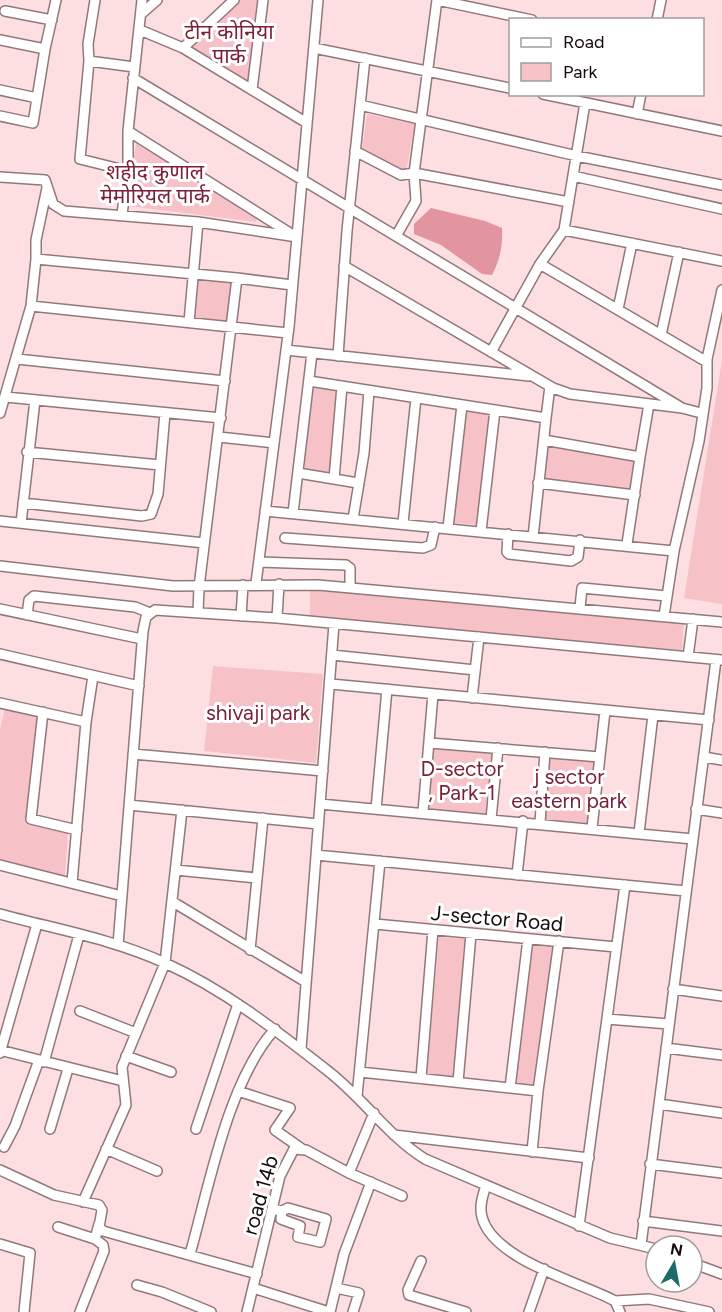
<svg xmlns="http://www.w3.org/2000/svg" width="722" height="1312" font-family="Figtree,'Noto Sans Devanagari',sans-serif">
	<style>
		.green { fill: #f6c2c8 }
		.water { fill: #e2949f }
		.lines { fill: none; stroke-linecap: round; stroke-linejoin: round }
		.minor-casing { stroke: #92787b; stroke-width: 12 }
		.minor { stroke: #fff; stroke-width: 9 }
		.labels { text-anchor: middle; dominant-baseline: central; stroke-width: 6; stroke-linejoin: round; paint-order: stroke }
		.park-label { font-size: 21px; fill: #7b2036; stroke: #fff }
		.street-label { font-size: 21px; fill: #150b0c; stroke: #fff }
	</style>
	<rect width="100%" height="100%" fill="#fddfe2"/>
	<path class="green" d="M 241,0 L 257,0 L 249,82 L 190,48 Z
		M 367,114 L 415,123 L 407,167 L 403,170 L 362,149 Z
		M 136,143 L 257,217 L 256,222 L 128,206 Z
		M 197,278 L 231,282 L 227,323 L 193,319 Z
		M 722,360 L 722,604 L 684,598 Z
		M 313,386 L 337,391 L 332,475 L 304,470 Z
		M 467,410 L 491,414 L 478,525 L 453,523 Z
		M 548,444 L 637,461 L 632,492 L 543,481 Z
		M 310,582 L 684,621 L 682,650 L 310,620 Z
		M 213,666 L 323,674 L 316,763 L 204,751 Z
		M 5,709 L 40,716 L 27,824 L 68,833 L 65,876 L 0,859 L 0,730 Z
		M 434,745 L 495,752 L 489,815 L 426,809 Z
		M 549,753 L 596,758 L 588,824 L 544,821 Z
		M 439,937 L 466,939 L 454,1076 L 427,1074 Z
		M 534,944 L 555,946 L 537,1085 L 513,1083 Z"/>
	<path class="water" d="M 431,208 L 485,221 L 502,228 C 503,245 500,260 492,275 L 482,274 L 441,245 L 414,234 L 414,224 Z"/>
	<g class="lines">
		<defs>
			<path id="minor" d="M 437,0 L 414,173 L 569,202
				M 437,0 L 532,20
				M 5,11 L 52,20
				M 141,14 L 157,0
				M 657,20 L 661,0
				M 140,30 L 183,48 L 234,0
				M 0,40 L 45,49 L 56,0
				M 183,48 L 307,123
				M 314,48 L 510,88
				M 89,61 L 88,44 L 95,0
				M 133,78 L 682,408
				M 0,90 L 37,98
				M 252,90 L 263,0
				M 543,94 L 722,131
				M 585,103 L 564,230 L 722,261
				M 360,105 L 577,156 L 722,185
				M 637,114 L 641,94
				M 0,116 L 33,123 L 45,49
				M 128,131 L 293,235
				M 355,151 L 401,175 L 414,173 L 416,201 L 396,236
				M 128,171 L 80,159 L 89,61 L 134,67
				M 573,176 L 722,209
				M 0,177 L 45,180 L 53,204 L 64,211 L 198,222 L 297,237
				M 122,214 L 128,171 L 128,131 L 142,0
				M 36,259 L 36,240 L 47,188
				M 540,264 L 707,362
				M 344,266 L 553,388 L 570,394 L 682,408 L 701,413
				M 237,278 L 292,285
				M 31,306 L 288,333
				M 618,309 L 632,243
				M 189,322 L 198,222
				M 661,335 L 679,252
				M 286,350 L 529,376
				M 491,352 L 540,264 L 564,230
				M 338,356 L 347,231 L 365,58
				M 17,359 L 225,381
				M 309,381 L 546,418 L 550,386
				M 6,397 L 221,418
				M 0,413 L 31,306 L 36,259 L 237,278 L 199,587 L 198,613
				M 219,437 L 274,443
				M 544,440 L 640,457 L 627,544
				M 27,452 L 160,465
				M 640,457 L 649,404
				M 298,473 L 334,479 L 342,386
				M 334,479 L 358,483
				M 538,483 L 635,495
				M 23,503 L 142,516 L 151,514 L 158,494 L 165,413
				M 265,511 L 674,551
				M 293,513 L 312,353
				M 353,519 L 364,453 L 369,391
				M 0,521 L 204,543
				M 21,523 L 35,400
				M 403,523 L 416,398
				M 448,528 L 462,405
				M 481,531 L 495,410
				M 508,534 L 507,552 L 509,554 L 571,561 L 578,557 L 580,540
				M 533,537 L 546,418
				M 285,538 L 423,548 L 431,545 L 435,527
				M 259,562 L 346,565 L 350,568 L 350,588
				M 0,566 L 173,586 L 318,585 L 722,622
				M 256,583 L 289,327 L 318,0
				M 580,608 L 582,588 L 667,596
				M 0,609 L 142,639
				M 27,615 L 29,600 L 34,596 L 135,607 L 150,613
				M 241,616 L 243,585
				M 664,616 L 674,551 L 699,441 L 707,388 L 707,359 L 722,290
				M 277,618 L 279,584
				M 0,654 L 139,686
				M 332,655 L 475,670
				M 688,657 L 693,619
				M 331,684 L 709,720
				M 472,698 L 479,637
				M 0,703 L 86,722
				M 43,712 L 31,819 L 77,830
				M 430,743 L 600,757
				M 133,754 L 323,771
				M 704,757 L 722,760
				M 320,804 L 693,839
				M 129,805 L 318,824
				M 376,809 L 387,689
				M 696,809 L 722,813
				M 423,812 L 433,694
				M 491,819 L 498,748
				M 540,823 L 545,752
				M 592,828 L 605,711
				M 639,833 L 653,715
				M 316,855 L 686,891
				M 0,865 L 122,896
				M 176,870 L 257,878
				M 517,875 L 523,821
				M 72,883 L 86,722 L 93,676
				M 173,902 L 306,982
				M 0,914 C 55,929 113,939 165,963 C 225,990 277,1031 328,1071 C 363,1098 388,1136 425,1159 L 610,1238 L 656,1249
				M 375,924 L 616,947
				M 118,945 L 143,631 L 146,617 L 155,610 L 277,618 L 722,660
				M 250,950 L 263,818
				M 673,989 L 722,996
				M 80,1011 L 136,1033
				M 607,1019 L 669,1024
				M 666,1048 L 722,1055
				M 301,1049 L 334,624
				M 0,1050 L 123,1081
				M 0,1053 L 37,924
				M 126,1056 L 171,1072
				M 44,1062 L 79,935
				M 360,1072 L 538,1091 L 532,1152
				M 421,1078 L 433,930
				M 458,1082 L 471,934
				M 510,1088 L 528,939
				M 238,1091 L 290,1108 L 275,1130 L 302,1149
				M 538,1091 L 559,941
				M 357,1096 L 380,861
				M 659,1104 L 722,1113
				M 50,1129 L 68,1069
				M 196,1129 L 238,1004
				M 394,1135 L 589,1158
				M 4,1147 L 15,1126 L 39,1060
				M 106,1149 L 157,1171
				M 650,1164 L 722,1173
				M 0,1170 L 54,1195 L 99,1205 L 102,1210 L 99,1227 L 103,1231 L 257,1274
				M 349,1173 L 374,1113
				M 486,1185 C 483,1195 479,1206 482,1217 C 493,1260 580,1282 615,1301 L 620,1312
				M 83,1202 L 126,1105 L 122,1067 L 165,963 L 182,810
				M 272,1209 L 282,1211 L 288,1208 L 326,1219 L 320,1242 L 298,1237 L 300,1226 L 281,1219 L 282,1211
				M 643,1221 L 722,1231
				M 579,1226 L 625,885
				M 58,1227 L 95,1239
				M 0,1244 L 30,1253 L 24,1312
				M 641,1245 L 716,660
				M 190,1254 C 209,1187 228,1081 275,1029
				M 421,1261 L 408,1290 L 409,1295 L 466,1312
				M 692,1263 L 722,1274
				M 137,1285 L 162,1292 L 211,1312
				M 253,1288 L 329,1312
				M 336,1288 L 359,1293 L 353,1312
				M 615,1301 L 649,1299 L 709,1312
				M 80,1312 L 104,1251 L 103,1245 L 95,1239 L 99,1224
				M 247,1312 L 280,1176 L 294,1149 L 306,1150 L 349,1173 L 402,1196
				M 330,1312 L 344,1254 L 371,1182
				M 529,1312 L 544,1269"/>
		</defs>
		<use href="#minor" class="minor-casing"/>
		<use href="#minor" class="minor"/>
	</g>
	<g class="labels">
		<g class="park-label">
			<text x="229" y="31">टीन कोनिया<tspan x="229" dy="24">पार्क</tspan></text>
			<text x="155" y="171">शहीद कुणाल<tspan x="155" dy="24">मेमोरियल पार्क</tspan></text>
			<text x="258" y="712">shivaji park</text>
			<text x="462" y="768">D-sector<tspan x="462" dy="24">, Park-1</tspan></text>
			<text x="569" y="776">j sector<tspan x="569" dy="24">eastern park</tspan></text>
		</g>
		<g class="street-label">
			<text transform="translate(497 918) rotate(5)">J-sector Road</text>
			<text transform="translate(260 1195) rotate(-74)">road 14b</text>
		</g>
	</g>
	<rect x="509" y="18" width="195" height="78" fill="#ffffff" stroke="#a19d9e" stroke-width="1.5"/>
	<rect x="521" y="38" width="30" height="9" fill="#ffffff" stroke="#a19d9e" stroke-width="1.5"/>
	<text x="563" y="48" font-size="18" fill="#150b0c">Road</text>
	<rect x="521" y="63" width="30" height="18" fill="#f6c2c8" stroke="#a19d9e" stroke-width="1.5"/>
	<text x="563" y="78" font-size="18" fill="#150b0c">Park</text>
	<g transform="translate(674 1264) rotate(10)"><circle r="28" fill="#ffffff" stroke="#a19d9e" stroke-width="1.5"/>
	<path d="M0-4.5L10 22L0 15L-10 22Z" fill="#1f6b68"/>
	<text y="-9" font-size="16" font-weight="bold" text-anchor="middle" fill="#150b0c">N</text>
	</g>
</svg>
